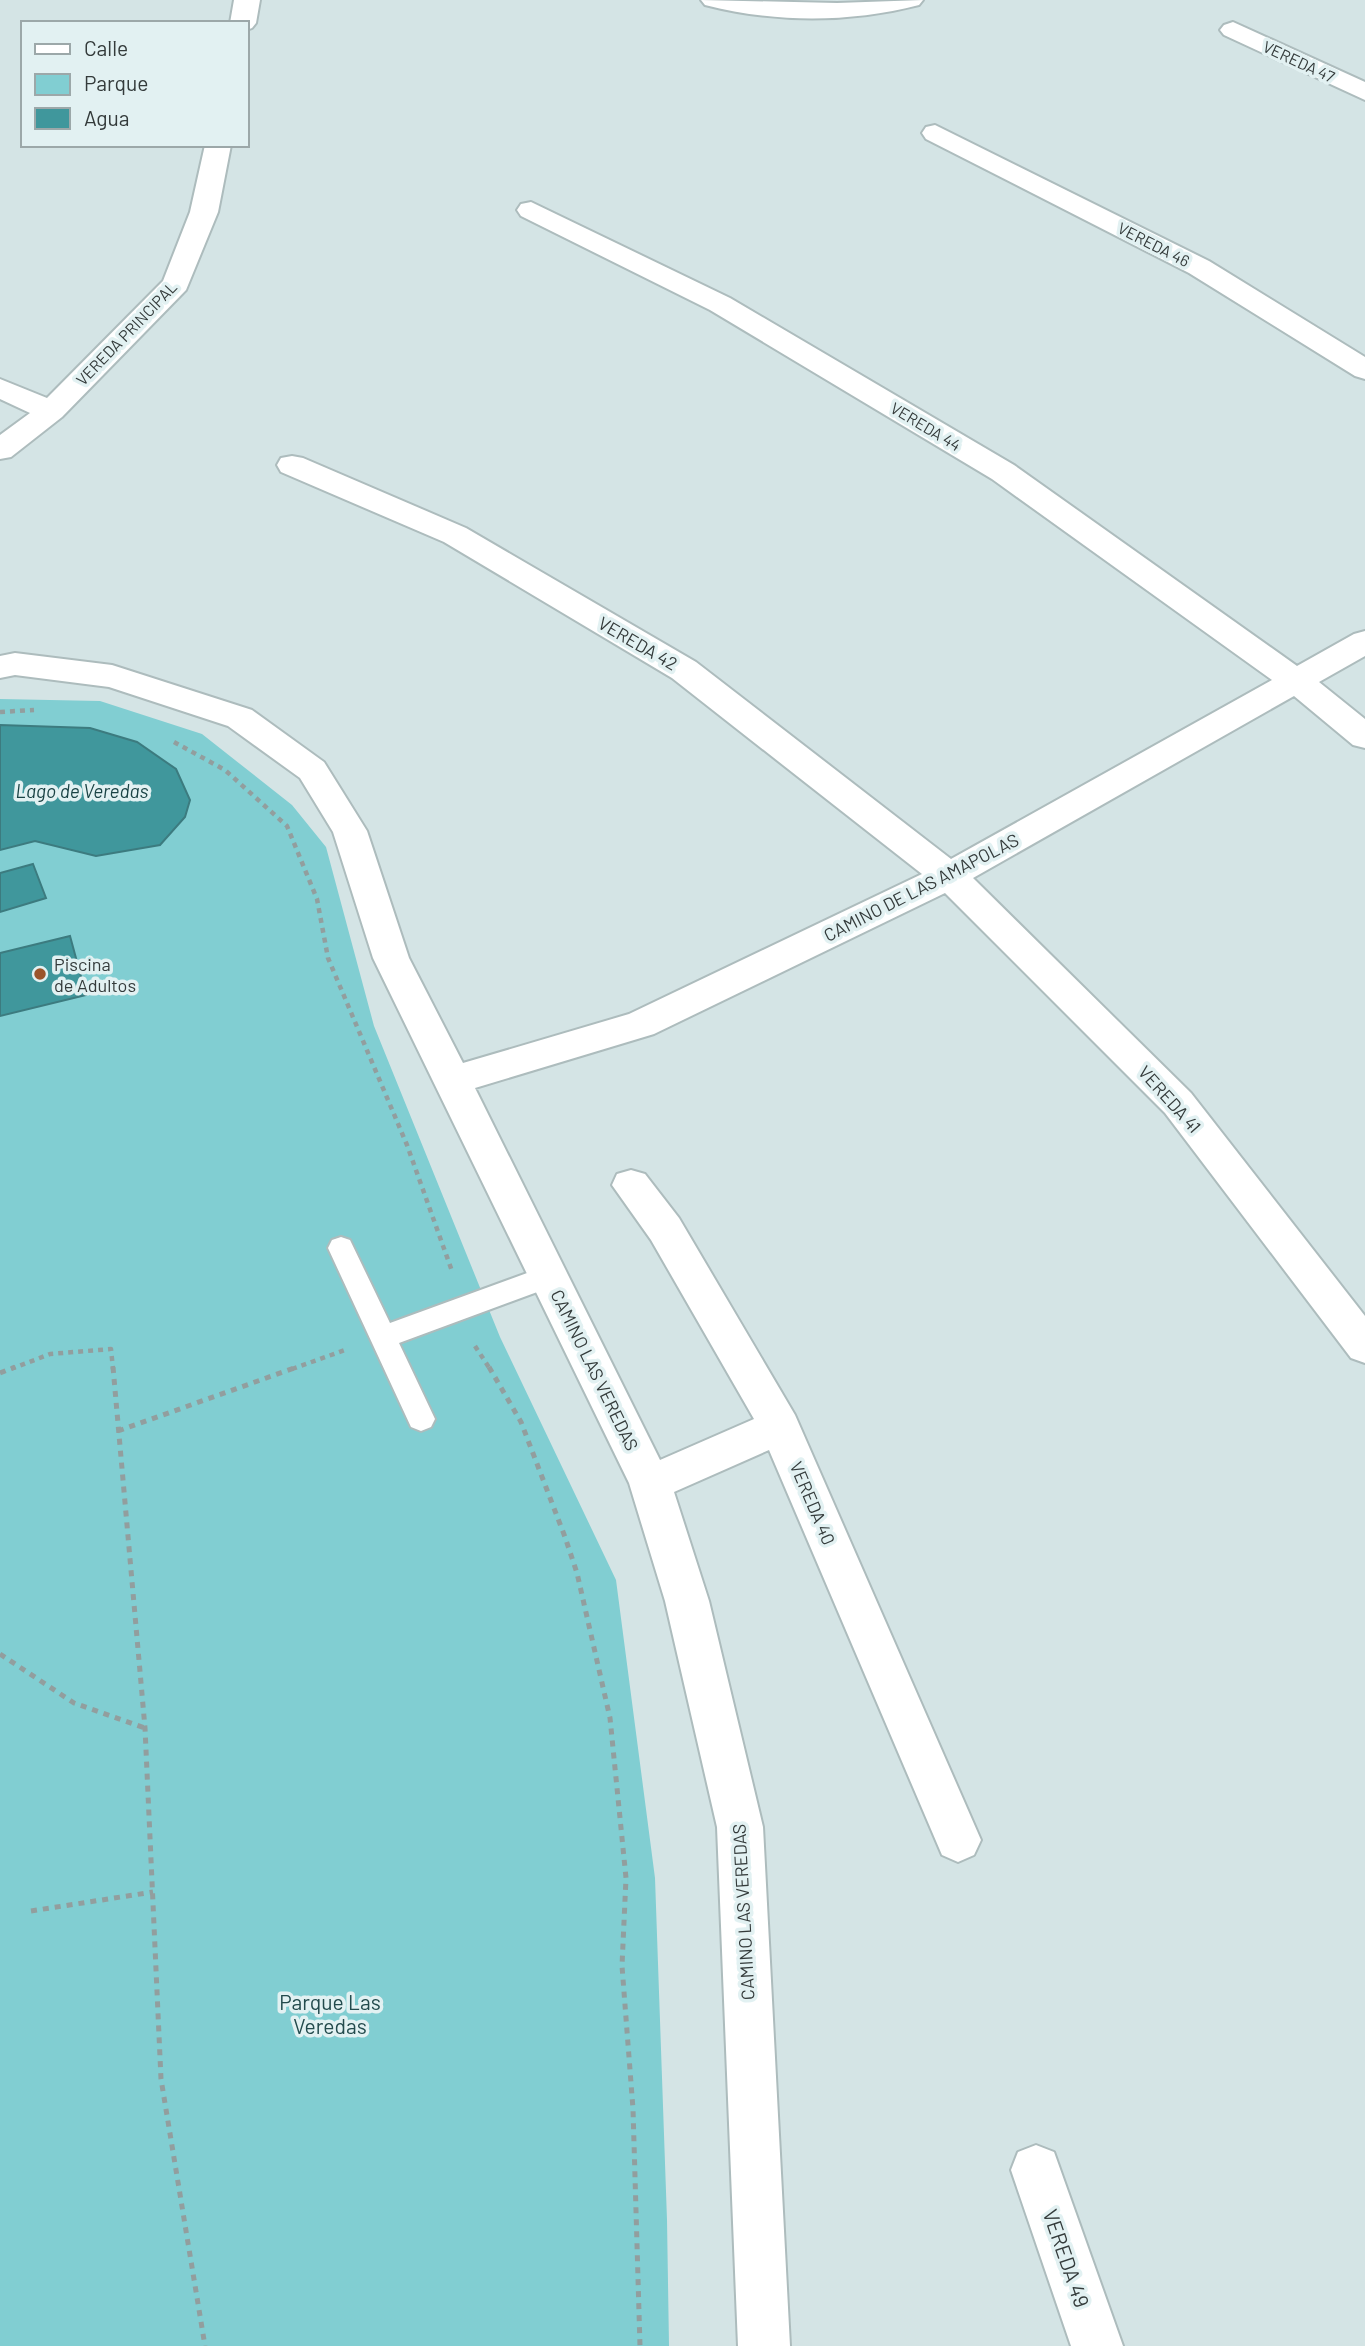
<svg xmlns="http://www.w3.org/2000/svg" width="1365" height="2346" font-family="Barlow,sans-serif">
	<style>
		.green { fill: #81ced2 }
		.water { fill: #40979c; stroke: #3c7b7f; stroke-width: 2 }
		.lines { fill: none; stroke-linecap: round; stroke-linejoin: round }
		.service-casing { stroke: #adbcbd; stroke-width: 4 }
		.minor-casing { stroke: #adbcbd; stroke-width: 4 }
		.tertiary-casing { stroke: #adbcbd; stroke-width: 4 }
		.path-far1 { stroke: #929e9e; stroke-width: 4.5; stroke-dasharray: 5 5; stroke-linecap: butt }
		.path { stroke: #929e9e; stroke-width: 5; stroke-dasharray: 6 6; stroke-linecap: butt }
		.service { fill: #fff; fill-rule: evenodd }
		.minor { fill: #fff; fill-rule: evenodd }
		.tertiary { fill: #fff; fill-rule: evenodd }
		.poi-dot { fill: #9b552c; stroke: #e2f1f2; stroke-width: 2.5 }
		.labels { text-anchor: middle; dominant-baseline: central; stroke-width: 7; stroke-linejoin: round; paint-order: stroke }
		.far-street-label { font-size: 16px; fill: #343b3b; stroke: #e2f1f2 }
		.street-label { font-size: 18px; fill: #343b3b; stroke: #e2f1f2 }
		.poi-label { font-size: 18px; fill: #343b3b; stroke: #e2f1f2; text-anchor: start }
		.water-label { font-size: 19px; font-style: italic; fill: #1a4345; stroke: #e2f1f2 }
		.near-park-label { font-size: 21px; fill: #234b4d; stroke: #e2f1f2 }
		.near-street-label { font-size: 21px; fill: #343b3b; stroke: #e2f1f2 }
	</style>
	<rect width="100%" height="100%" fill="#d4e4e5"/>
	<path class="green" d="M 0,699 L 100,701 L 202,734 L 292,805 L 326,847 L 374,1026 L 500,1337 L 616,1580 L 655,1878 L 667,2220 L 669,2346 L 0,2346 Z"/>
	<path class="water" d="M 0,725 L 90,728 L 137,742 L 176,769 L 190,800 L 185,817 L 160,845 L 96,856 L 35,841 L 0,850 Z
		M 33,864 L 46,898 L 0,912 L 0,873 Z
		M 70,936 L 86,995 L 0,1016 L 0,953 Z"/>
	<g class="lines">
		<defs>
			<path id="service" d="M 341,1237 L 350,1240 L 390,1323 L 549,1265 L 559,1268 L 563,1276 L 559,1284 L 399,1343 L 435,1419 L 431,1427 L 421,1431 L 411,1427 L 328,1248 L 332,1240 Z"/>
			<path id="minor" d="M 234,0 L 260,0 L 256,23 L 252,28 L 247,30 L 247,23 L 230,23 Z
				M 1233,22 L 1365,82 L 1365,100 L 1224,35 L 1220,30 L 1224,25 Z
				M 935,125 L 1209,261 L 1365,357 L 1365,379 L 1355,376 L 1189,273 L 926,139 L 922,133 L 926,127 Z
				M 205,145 L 231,145 L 218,212 L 186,290 L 62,417 L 11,457 L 0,459 L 0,435 L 30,413 L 0,399 L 0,379 L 47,398 L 163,281 L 190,212 Z
				M 531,202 L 730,298 L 1014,465 L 1297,666 L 1354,634 L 1365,631 L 1365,656 L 1319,682 L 1365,719 L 1365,748 L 1353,745 L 1294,696 L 973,878 L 1191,1093 L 1365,1316 L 1365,1363 L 1351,1358 L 1165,1113 L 945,893 L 654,1034 L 475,1088 L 660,1460 L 754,1419 L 651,1240 L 612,1185 L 617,1174 L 631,1170 L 645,1174 L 679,1218 L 795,1415 L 981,1840 L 974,1855 L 958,1862 L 942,1855 L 769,1450 L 674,1492 L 709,1601 L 763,1827 L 790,2346 L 738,2346 L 717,1827 L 665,1601 L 629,1483 L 373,958 L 333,832 L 300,778 L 228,726 L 109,687 L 15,675 L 0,678 L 0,656 L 15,653 L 112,665 L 252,710 L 324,762 L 367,831 L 409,958 L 463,1063 L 629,1014 L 922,874 L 672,678 L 444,542 L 281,472 L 277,465 L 281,458 L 292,456 L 303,458 L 466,528 L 696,662 L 951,859 L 1272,680 L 992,479 L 710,310 L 521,216 L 517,210 L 521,204 Z
				M 1036,2145 L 1054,2152 L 1123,2346 L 1071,2346 L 1011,2170 L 1018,2152 Z"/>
			<path id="tertiary" d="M 701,0 L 837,3 L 923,0 L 919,5 C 849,23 775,23 705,5 Z"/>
		</defs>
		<use href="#service" class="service-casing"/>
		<use href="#minor" class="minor-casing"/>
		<use href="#tertiary" class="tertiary-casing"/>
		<path class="path-far1" d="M 0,712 L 34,710
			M 174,742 L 225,770 L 287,826 L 317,899 L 328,958 L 407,1145 L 452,1271
			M 475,1346 L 490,1369
			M 11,1369 L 50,1354 L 111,1349 L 113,1369
			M 292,1369 L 345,1350"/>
		<path class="path" d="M 113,1367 L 145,1728 L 161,2079 L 205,2346
			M 489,1367 L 521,1422 L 565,1537 L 577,1573 L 610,1718 L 626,1878 L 622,1966 L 633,2109 L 640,2346
			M 0,1373 L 15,1367
			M 118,1431 L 297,1367
			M 0,1654 L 74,1703 L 145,1728
			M 31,1911 L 153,1892"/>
		<use href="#service" class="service"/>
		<use href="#minor" class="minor"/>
		<use href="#tertiary" class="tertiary"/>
	</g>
	<circle class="poi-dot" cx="40" cy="974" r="7"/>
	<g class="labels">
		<g class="far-street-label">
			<text transform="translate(1299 61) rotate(25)">VEREDA 47</text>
			<text transform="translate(1154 244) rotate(27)">VEREDA 46</text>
			<text transform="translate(126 333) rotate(-46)">VEREDA PRINCIPAL</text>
			<text transform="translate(926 426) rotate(31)">VEREDA 44</text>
		</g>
		<g class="street-label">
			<text transform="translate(638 643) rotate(30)">VEREDA 42</text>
			<text transform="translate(921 887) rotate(-27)">CAMINO DE LAS AMAPOLAS</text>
			<text transform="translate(1170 1099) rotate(48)">VEREDA 41</text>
			<text transform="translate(595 1370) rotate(64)">CAMINO LAS VEREDAS</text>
			<text transform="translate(813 1503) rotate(67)">VEREDA 40</text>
			<text transform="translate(743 1912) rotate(-93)">CAMINO LAS VEREDAS</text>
		</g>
		<g class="poi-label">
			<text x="54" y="964">Piscina<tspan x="54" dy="21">de Adultos</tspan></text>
		</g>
		<g class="water-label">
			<text x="82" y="790">Lago de Veredas</text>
		</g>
		<g class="near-park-label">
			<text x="330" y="2001">Parque Las<tspan x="330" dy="24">Veredas</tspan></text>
		</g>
		<g class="near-street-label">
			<text transform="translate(1067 2258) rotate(71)">VEREDA 49</text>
		</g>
	</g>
	<rect x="21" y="21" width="228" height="126" fill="#e2f1f2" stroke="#9ca8a9" stroke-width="2"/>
	<rect x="35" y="44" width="35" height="10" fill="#ffffff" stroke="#9ca8a9" stroke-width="2"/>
	<text x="84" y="56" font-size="21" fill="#343b3b">Calle</text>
	<rect x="35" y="74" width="35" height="21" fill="#81ced2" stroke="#9ca8a9" stroke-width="2"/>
	<text x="84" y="91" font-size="21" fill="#343b3b">Parque</text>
	<rect x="35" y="108" width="35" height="21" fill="#40979c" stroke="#9ca8a9" stroke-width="2"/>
	<text x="84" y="126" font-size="21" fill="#343b3b">Agua</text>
</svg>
